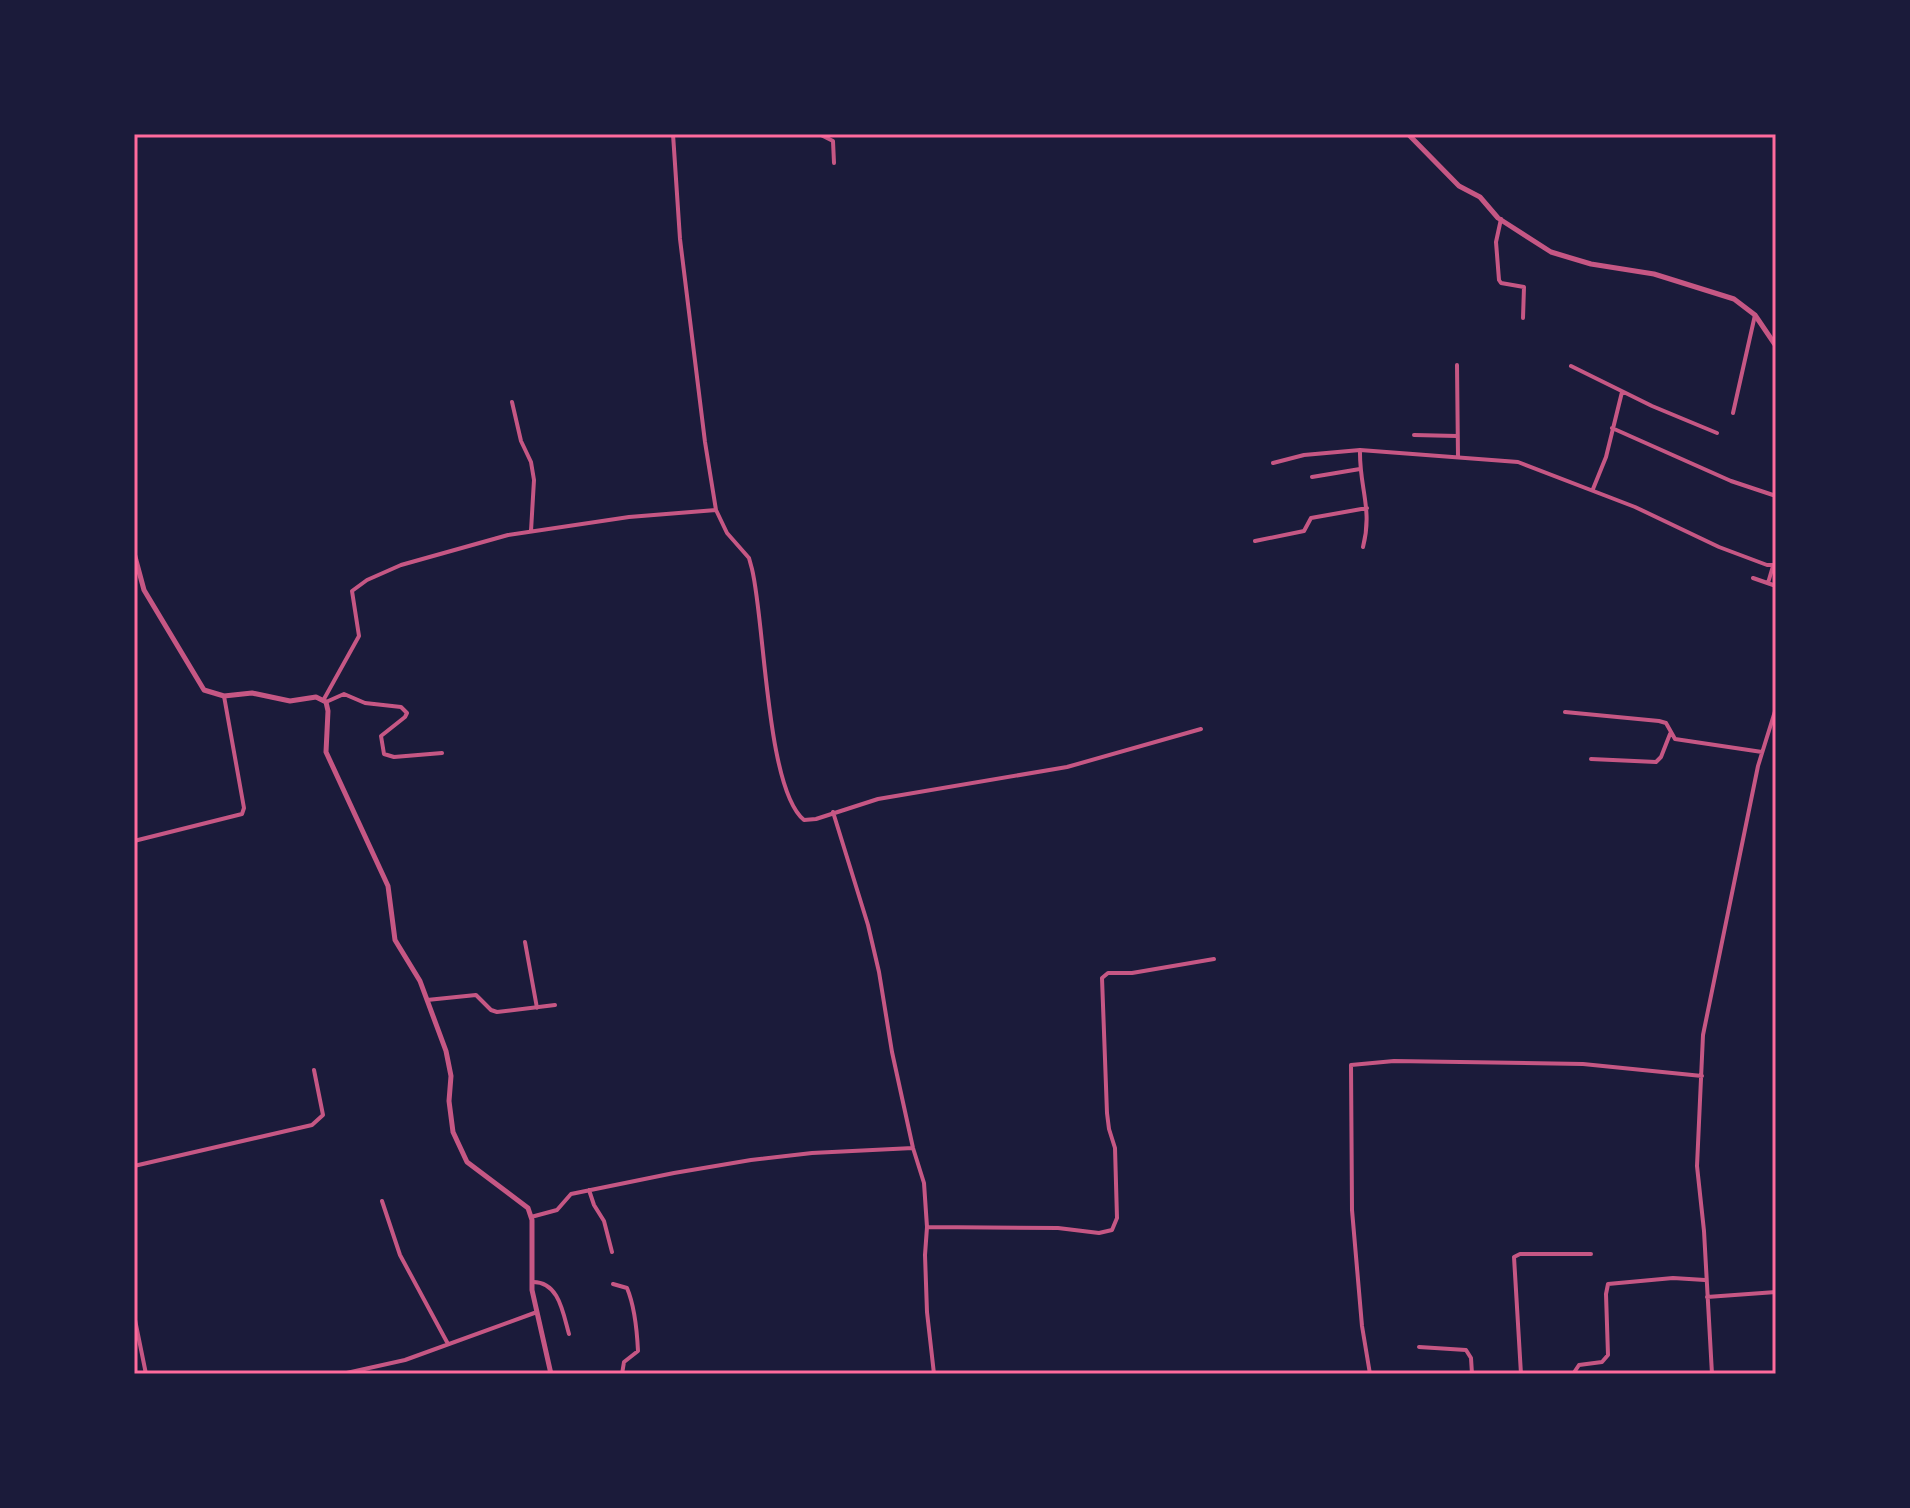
<svg xmlns="http://www.w3.org/2000/svg" width="1910" height="1508" font-family="'Varela Round',sans-serif">
	<style>
		.lines { fill: none; stroke-linecap: round; stroke-linejoin: round }
		.minor { stroke: #c65784; stroke-width: 4 }
		.tertiary { stroke: #c65784; stroke-width: 5 }
		.neatline { fill: none; stroke: #ff6b9d; stroke-width: 3 }
	</style>
	<rect width="100%" height="100%" fill="#1b1b3a"/>
	<g class="lines">
		<path class="minor" d="M 673,134 L 680,239 L 705,442 L 716,510 L 727,533 L 749,558 L 752,569 C 765,622 766,789 804,820 L 816,819 L 878,799 L 1067,767 L 1201,729
			M 819,134 L 833,141 L 834,163
			M 1501,219 L 1496,242 L 1499,280 L 1501,283 L 1524,287 L 1523,318
			M 1457,365 L 1458,457
			M 1571,366 L 1652,406 L 1717,433
			M 512,402 L 521,441 L 531,462 L 534,480 L 531,531
			M 1733,413 L 1755,315
			M 1612,428 L 1731,481 L 1776,496
			M 1414,435 L 1457,436
			M 1360,450 C 1359,487 1373,509 1363,547
			M 1273,463 L 1304,455 L 1360,450 L 1518,462 L 1635,507 L 1719,547 L 1767,565 L 1776,565
			M 1312,477 L 1360,469
			M 1593,489 L 1606,457 L 1622,392
			M 1255,541 L 1304,531 L 1311,518 L 1367,508
			M 1753,578 L 1776,586
			M 1768,583 L 1773,566
			M 324,699 L 359,636 L 352,591 L 367,580 L 401,565 L 508,535 L 629,517 L 716,510
			M 326,702 L 344,694 L 365,703 L 401,707 L 407,713 L 405,717 L 381,736 L 384,754 L 394,757 L 442,753
			M 1565,712 L 1659,721 L 1666,723 L 1675,739 L 1762,752
			M 1591,759 L 1656,762 L 1661,757 L 1670,734
			M 833,812 L 868,925 L 879,972 L 892,1052 L 913,1148 L 924,1183 L 927,1227 L 925,1255 L 927,1312 L 934,1374
			M 134,841 L 242,814 L 244,808 L 224,696
			M 525,942 L 537,1008
			M 427,1000 L 476,995 L 491,1010 L 497,1012 L 555,1005
			M 134,1166 L 312,1125 L 323,1115 L 314,1070
			M 589,1190 L 594,1205 L 604,1221 L 612,1252
			M 382,1201 L 400,1255 L 448,1344
			M 531,1217 L 557,1210 L 571,1194 L 674,1173 L 751,1160 L 812,1153 L 913,1148
			M 927,1227 L 1058,1228 L 1099,1233 L 1112,1230 L 1117,1218 L 1115,1148 L 1109,1129 L 1107,1113 L 1102,978 L 1108,973 L 1132,973 L 1214,959
			M 532,1282 C 559,1281 563,1313 569,1334
			M 613,1284 L 627,1288 C 635,1307 637,1330 638,1351 L 624,1362 L 622,1374
			M 1707,1297 L 1776,1292
			M 134,1315 L 146,1374
			M 1419,1347 L 1466,1350 L 1471,1358 L 1472,1374
			M 342,1374 L 405,1360 L 537,1312
			M 1370,1374 L 1362,1326 L 1352,1210 L 1351,1065 L 1394,1061 L 1583,1064 L 1702,1076
			M 1521,1374 L 1514,1257 L 1520,1254 L 1591,1254
			M 1573,1374 L 1579,1365 L 1602,1362 L 1608,1355 L 1606,1294 L 1608,1284 L 1673,1278 L 1705,1280
			M 1712,1374 L 1704,1231 L 1697,1166 L 1703,1035 L 1758,766 L 1776,708"/>
		<path class="tertiary" d="M 1408,134 L 1459,186 L 1480,197 L 1498,218 L 1551,252 L 1591,264 L 1654,274 L 1734,299 L 1755,315 L 1776,346
			M 134,553 L 144,590 L 204,690 L 224,696 L 252,693 L 290,701 L 316,697 L 326,702 L 328,711 L 326,752 L 388,886 L 395,940 L 420,981 L 446,1051 L 451,1076 L 449,1101 L 453,1132 L 467,1162 L 528,1208 L 532,1220 L 532,1290 L 551,1374"/>
	</g>
	<rect width="1910" height="1508" fill="none" stroke="#1b1b3a" stroke-width="272"/>
	<rect x="136" y="136" width="1638" height="1236" class="neatline"/>
</svg>
